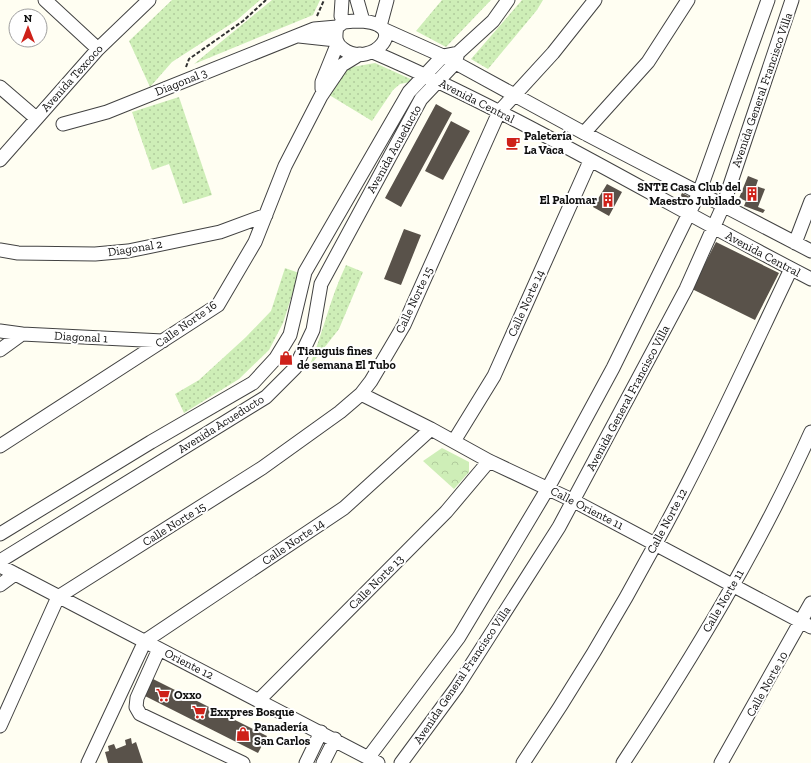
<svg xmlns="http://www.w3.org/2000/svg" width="811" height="763" font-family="'Zilla Slab',serif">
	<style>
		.grass { fill: url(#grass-dots) }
		.park { fill: url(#park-crowns) }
		.building { fill: #59524a }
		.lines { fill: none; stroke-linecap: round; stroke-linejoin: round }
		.minor-casing { stroke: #424242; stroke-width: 15 }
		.path { stroke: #313131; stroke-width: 2; stroke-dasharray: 4 2; stroke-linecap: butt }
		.minor { stroke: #fff; stroke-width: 13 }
		.labels { text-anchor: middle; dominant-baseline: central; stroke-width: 4; stroke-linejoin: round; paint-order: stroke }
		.street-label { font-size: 12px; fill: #0f0f0f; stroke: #fff }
		.poi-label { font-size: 12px; font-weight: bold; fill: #0f0f0f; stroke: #fff; text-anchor: start }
	</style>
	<defs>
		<pattern id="grass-dots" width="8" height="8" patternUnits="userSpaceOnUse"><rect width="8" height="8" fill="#ceeeb7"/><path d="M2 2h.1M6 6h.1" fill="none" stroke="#b0cb9c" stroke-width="1.8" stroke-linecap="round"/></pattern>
		<pattern id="park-crowns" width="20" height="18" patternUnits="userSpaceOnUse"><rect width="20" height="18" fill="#ceeeb7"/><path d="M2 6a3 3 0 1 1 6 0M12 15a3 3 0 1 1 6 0" fill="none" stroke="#b0cb9c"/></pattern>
	</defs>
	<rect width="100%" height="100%" fill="#fffef2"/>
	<path class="grass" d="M 172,0 L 260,0 L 237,20 L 172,62 L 150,87 L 129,41 Z
		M 272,0 L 320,0 L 313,15 L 194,64 Z
		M 442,0 L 491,0 L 446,47 L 416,31 Z
		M 522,0 L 543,0 L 537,10 L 488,69 L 471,59 Z
		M 375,63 L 415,81 L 400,84 L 393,90 L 372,121 L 326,93 L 341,69 Z
		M 179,97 L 212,195 L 183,204 L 169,164 L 152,170 L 132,112 Z
		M 346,265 L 363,272 L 339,329 L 309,367 C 323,333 330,298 346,265 Z
		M 285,268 L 299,273 L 283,323 L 269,350 L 239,379 L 184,413 L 175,394 L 199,380 L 246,337 L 271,311 Z"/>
	<path class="park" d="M 442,448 L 469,462 L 469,472 L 454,489 L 423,461 Z"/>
	<path class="building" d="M 436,104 L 452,113 L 401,207 L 385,198 Z
		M 451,121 L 470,131 L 443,180 L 425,171 Z
		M 748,176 L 758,180 L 756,186 L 765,189 L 758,207 L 765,210 L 763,213 L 744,206 L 746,201 L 739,198 Z
		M 607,184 L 622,192 L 609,216 L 593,207 Z
		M 682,193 L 690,197 L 685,205 L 678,201 Z
		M 404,229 L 421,235 L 401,285 L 384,279 Z
		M 716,242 L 779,273 L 755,320 L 692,289 Z
		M 153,679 L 267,736 L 258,753 L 145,696 Z
		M 131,738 L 132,744 L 136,742 L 143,763 L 108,763 L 105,752 L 109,751 L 108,746 L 114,744 L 116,749 L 126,745 L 125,740 Z"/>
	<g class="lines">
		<defs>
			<path id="minor" d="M 45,0 L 98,49
				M 342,0 L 341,16 L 344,22
				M 357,0 L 363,21
				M 355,21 C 416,21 372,71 343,49 C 335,43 335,37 337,27 L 344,22 Z
				M 380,26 L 387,0
				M 385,30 L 443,56 L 584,133 L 811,251
				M 299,36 L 336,40
				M 373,52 C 524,117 665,204 811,279
				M 0,87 L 36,118
				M 322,89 L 322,82 L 337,45
				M 63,124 L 107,112 L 314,29 L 337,27
				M 584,133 L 648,62 L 688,0
				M 0,160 L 98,49 L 149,0
				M 795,243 L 811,201
				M 0,250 L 18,253 L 95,254 L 128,251 L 220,232 L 266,215
				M 0,331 L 22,334 L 163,341
				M 0,350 L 22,334
				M 361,394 L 431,429 L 489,461 L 574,501 L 811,627
				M 454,441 L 494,376 L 590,161
				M 0,446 L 218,305 L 255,242 L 285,166 L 321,96 L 342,65 L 360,54
				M 0,534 L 151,442 L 253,383 L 276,358 L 290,335 L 305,272 L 409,92 L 443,56 L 458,53
				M 0,561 L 266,397 L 295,368 L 313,330 L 321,284 L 421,99 L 455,63 L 458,53 L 493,21 L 508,0
				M 0,566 L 378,763
				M 0,585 L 15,574
				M 159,649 L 137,698 L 136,707 L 140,714 L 243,763
				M 259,700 L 446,512 L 489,461
				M 0,726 L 58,597 L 262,468 L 340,412 L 361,394 L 371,381 L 404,325 L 499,112 L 553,53 L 595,0
				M 368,758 L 459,637 L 548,488 L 613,368 L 699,193 L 768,0
				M 88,763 L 145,641 L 344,508 L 431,429
				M 306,763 L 321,732
				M 323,763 L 335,739
				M 401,763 L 457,687 L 559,527 L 686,289 L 723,206 L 792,0
				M 523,763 C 571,692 616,618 656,543 C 705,454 747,361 791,269
				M 623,763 C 693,657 759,548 811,432
				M 721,763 L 811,603"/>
		</defs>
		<use href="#minor" class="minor-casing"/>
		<path class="path" d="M 317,16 L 324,0
			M 186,67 L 189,59 L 243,21 L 266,0"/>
		<use href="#minor" class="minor"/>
	</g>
	<defs>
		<symbol id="cafe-bare" viewBox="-9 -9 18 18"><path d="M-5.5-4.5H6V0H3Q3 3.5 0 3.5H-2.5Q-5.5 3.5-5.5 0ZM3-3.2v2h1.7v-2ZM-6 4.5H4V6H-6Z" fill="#ce2119" stroke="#fff" stroke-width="2.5" paint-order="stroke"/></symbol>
		<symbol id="building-bare" viewBox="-9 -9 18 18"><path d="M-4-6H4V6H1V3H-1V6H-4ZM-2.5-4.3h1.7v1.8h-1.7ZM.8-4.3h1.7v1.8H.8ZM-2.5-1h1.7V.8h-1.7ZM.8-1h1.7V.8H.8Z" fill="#ce2119" stroke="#fff" stroke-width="2.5" paint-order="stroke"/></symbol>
		<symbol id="shop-bare" viewBox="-9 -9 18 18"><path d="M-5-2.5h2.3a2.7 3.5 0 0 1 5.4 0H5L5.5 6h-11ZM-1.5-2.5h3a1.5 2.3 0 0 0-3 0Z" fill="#ce2119" stroke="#fff" stroke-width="2.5" paint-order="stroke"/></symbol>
		<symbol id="supermarket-bare" viewBox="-9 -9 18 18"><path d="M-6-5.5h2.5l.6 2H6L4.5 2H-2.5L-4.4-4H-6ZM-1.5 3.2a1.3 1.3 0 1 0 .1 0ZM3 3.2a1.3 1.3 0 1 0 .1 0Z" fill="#ce2119" stroke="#fff" stroke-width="2.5" paint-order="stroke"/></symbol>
	</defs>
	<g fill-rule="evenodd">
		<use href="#cafe-bare" x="503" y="133" width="20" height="20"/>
		<use href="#building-bare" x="742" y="184" width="20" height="20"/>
		<use href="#building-bare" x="598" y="190" width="20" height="20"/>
		<use href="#shop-bare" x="276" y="348" width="20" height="20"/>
		<use href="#supermarket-bare" x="153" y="685" width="20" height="20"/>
		<use href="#supermarket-bare" x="189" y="702" width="20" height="20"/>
		<use href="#shop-bare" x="233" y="724" width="20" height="20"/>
	</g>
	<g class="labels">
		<g class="street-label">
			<text transform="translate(72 78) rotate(-48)">Avenida Texcoco</text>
			<text transform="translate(181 82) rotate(-22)">Diagonal 3</text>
			<text transform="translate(762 90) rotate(-71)">Avenida General Francisco Villa</text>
			<text transform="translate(477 101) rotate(27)">Avenida Central</text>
			<text transform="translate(394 149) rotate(-61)">Avenida Acueducto</text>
			<text transform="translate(135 248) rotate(-9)">Diagonal 2</text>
			<text transform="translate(763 254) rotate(28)">Avenida Central</text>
			<text transform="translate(414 300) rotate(-65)">Calle Norte 15</text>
			<text transform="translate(526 303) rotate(-66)">Calle Norte 14</text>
			<text transform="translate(186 324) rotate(-35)">Calle Norte 16</text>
			<text transform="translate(81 337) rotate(3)">Diagonal 1</text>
			<text transform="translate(628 398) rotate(-62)">Avenida General Francisco Villa</text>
			<text transform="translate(221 424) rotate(-32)">Avenida Acueducto</text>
			<text transform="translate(587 508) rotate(27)">Calle Oriente 11</text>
			<text transform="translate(667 521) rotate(-62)">Calle Norte 12</text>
			<text transform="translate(174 524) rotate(-32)">Calle Norte 15</text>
			<text transform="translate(293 542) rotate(-34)">Calle Norte 14</text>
			<text transform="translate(376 582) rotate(-45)">Calle Norte 13</text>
			<text transform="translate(723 601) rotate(-60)">Calle Norte 11</text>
			<text transform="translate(189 664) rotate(27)">Oriente 12</text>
			<text transform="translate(462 675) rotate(-56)">Avenida General Francisco Villa</text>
			<text transform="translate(767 684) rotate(-61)">Calle Norte 10</text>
		</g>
		<g class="poi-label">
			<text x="524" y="136">Paletería<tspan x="524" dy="14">La Vaca</tspan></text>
			<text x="741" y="187" text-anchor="end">SNTE Casa Club del<tspan x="741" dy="14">Maestro Jubilado</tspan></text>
			<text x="597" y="200" text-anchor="end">El Palomar</text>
			<text x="297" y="351">Tianguis fines<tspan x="297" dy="14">de semana El Tubo</tspan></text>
			<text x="174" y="695">Oxxo</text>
			<text x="210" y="712">Exxpres Bosque</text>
			<text x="254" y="727">Panadería<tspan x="254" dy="14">San Carlos</tspan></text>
		</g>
	</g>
	<g transform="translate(28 28)"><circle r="19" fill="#ffffff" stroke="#9f9f9f"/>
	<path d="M0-3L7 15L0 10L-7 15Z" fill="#ce2119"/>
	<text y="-6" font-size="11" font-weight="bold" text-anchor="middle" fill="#0f0f0f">N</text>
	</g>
</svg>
